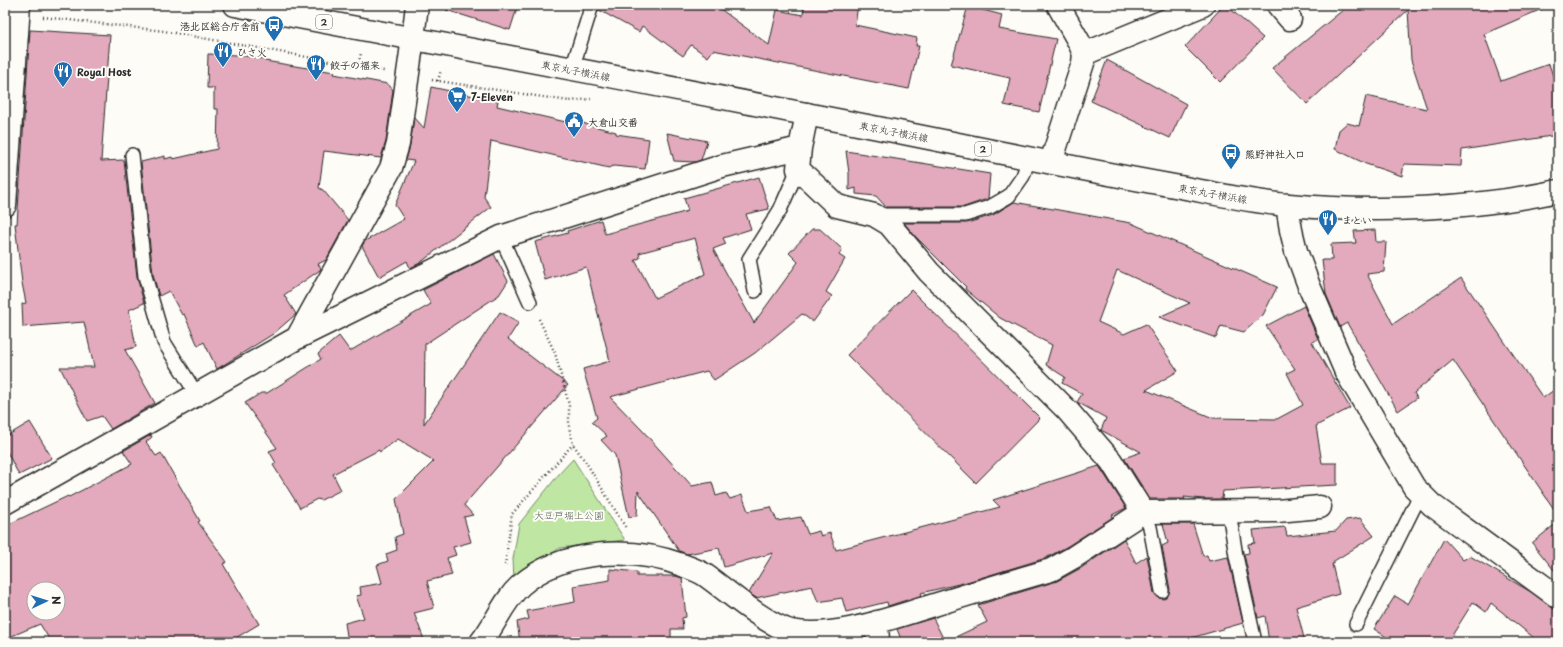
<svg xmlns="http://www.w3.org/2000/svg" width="1563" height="647" font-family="'Playpen Sans','Klee One',sans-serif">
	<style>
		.green { fill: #bfe7a3; stroke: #758967 }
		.building { fill: #e2aabc; stroke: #2b2b2b; fill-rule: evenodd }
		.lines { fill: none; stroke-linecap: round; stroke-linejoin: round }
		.lane-casing { stroke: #2b2b2b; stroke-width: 16 }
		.street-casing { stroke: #2b2b2b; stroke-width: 25 }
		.secondary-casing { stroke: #2b2b2b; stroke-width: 25 }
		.primary-casing { stroke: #2b2b2b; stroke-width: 25 }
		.path { stroke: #2b2b2b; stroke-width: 2.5; stroke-dasharray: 1 3; stroke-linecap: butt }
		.lane { stroke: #fdfcf7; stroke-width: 13 }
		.street { stroke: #fdfcf7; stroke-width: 22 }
		.secondary { stroke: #fdfcf7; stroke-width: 22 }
		.primary { stroke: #fdfcf7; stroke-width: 22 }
		.labels { text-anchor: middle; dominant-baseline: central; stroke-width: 4; stroke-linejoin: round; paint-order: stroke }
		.shield { fill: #fdfcf7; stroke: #6a6a68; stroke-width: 1 }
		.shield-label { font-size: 9px; font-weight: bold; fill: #2b2b2b }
		.poi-label { font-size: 10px; font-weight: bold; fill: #2b2b2b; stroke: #fdfcf7; text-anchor: start }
		.street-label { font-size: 10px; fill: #2b2b2b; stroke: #fdfcf7 }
		.park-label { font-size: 10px; fill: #505a49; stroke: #fdfcf7 }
	</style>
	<rect width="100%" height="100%" fill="#fdfcf7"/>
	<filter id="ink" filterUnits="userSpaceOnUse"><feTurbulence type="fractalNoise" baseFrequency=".025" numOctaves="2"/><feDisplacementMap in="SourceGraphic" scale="8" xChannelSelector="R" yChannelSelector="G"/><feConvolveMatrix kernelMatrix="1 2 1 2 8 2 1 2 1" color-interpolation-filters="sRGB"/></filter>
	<g filter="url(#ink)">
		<path class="green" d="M 573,459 L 625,540 L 560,548 L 526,570 L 514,580 L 513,559 L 519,524 L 559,474 Z"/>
		<path class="building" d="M 447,5 L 518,5 L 510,30 L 446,10 Z
			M 600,5 L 715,5 L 769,45 L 777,10 L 803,15 L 804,5 L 858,5 L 855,25 L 917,38 L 916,46 L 919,46 L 909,89 L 713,50 L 708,57 L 691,45 L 683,56 L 642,26 L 639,32 L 599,10 Z
			M 1224,5 L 1226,5 L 1263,38 L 1220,82 L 1185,47 Z
			M 1349,5 L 1551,5 L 1484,34 L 1501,81 L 1549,64 L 1558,90 L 1558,135 L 1462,150 L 1461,166 L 1404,164 L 1402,176 L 1366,164 L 1335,149 L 1339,130 L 1347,123 L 1359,126 L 1366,96 L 1427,109 L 1411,60 L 1408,10 L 1307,104 L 1272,68 Z
			M 968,6 L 1002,15 L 999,29 L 1056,39 L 1039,112 L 1004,105 L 1010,78 L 951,65 Z
			M 30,30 L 110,35 L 101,161 L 124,160 L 137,277 L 144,303 L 129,310 L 136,347 L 125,350 L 155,403 L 111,429 L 102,416 L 87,421 L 60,367 L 94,367 L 84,322 L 23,327 L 22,304 L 26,303 L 22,283 L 15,224 L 17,224 Z
			M 208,54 L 238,55 L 265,59 L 265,61 L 301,67 L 335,72 L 334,74 L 388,84 L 393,90 L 386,141 L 381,158 L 324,151 L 319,188 L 323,190 L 348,220 L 326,260 L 318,264 L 321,268 L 320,270 L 284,295 L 296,314 L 295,315 L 273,334 L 217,369 L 204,342 L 198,346 L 184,314 L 182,315 L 169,291 L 159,296 L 153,274 L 141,162 L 165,156 L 165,159 L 172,157 L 173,159 L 217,149 L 218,109 L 214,109 L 214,88 L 207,88 Z
			M 1107,60 L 1186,104 L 1170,138 L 1091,101 Z
			M 431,87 L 498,101 L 497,106 L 570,123 L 571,120 L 616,132 L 616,134 L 649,139 L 645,169 L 614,166 L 610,167 L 609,168 L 491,141 L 484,197 L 491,207 L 420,263 L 410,268 L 407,261 L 379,277 L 362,246 L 365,241 L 404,219 L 395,205 L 414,161 L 406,160 L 410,146 L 414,117 L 424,128 Z
			M 667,133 L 707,141 L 701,160 L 695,162 L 674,161 Z
			M 846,151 L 990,174 L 988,198 L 990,198 L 964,207 L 886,207 L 876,196 L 856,194 L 856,188 L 849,190 L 849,173 Z
			M 759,177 L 769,209 L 746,214 L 751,229 L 723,238 L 726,244 L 713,249 L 754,323 L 798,262 L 789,253 L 812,229 L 820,229 L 842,249 L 839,255 L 845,259 L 826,292 L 832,296 L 813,322 L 802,314 L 755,353 L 714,380 L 707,371 L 610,397 L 642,430 L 692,486 L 712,482 L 716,496 L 726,493 L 730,499 L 742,495 L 748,511 L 771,507 L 777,521 L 801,517 L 808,534 L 819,531 L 821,536 L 830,533 L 836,550 L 1000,507 L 993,500 L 1099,466 L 1126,508 L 1112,515 L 1113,517 L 1068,546 L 1046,558 L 967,582 L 921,593 L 922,595 L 888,606 L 887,602 L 846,612 L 842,598 L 818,602 L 812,586 L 756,598 L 749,593 L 773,553 L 724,567 L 719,548 L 687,554 L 679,551 L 638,491 L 637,516 L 629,517 L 615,455 L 601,440 L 607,436 L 592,422 L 597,418 L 583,369 L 610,361 L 586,267 L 545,280 L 535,242 L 568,233 L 567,231 L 601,220 L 605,234 L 688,211 L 684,198 ZM 695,238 L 705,274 L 655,298 L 635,260 L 640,258 L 639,253 Z
			M 1014,202 L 1131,223 L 1277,287 L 1263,315 L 1244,332 L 1221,326 L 1216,338 L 1159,317 L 1190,303 L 1117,270 L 1098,322 L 1124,334 L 1146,324 L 1178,371 L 1146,390 L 1213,418 L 1277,419 L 1303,405 L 1287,373 L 1295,369 L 1266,326 L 1304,306 L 1318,339 L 1312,342 L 1350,408 L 1316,426 L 1322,463 L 1337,463 L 1337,485 L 1223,491 L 1222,499 L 1203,499 L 1184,497 L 1185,499 L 1150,499 L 1124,458 L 1141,452 L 1101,430 L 1106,418 L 1077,402 L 1082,394 L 1062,383 L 1065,377 L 1046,365 L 1052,345 L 1000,318 L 965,289 L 966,287 L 915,236 L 904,223 L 967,223 L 993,215 Z
			M 1375,230 L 1376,242 L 1386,242 L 1384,272 L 1367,274 L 1393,324 L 1461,278 L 1543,398 L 1558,387 L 1558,515 L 1453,360 L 1414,393 L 1417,398 L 1398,411 L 1347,323 L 1340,327 L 1326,294 L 1322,260 L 1332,260 L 1331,244 L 1356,243 L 1354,231 Z
			M 494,254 L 508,281 L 499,295 L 425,344 L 424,424 L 500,312 L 519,322 L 508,339 L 568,385 L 464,505 L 473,515 L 464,517 L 471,542 L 453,547 L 456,555 L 447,558 L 452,575 L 427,581 L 434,608 L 414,613 L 425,642 L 348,642 L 345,623 L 364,618 L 356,596 L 361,595 L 360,587 L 382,583 L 377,565 L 388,561 L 386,554 L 397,550 L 395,537 L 403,534 L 396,499 L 434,461 L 398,439 L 380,452 L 379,450 L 333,474 L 341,490 L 321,500 L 317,499 L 300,508 L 273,465 L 276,463 L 269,451 L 277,448 L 245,403 L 261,393 L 267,393 L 321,359 L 318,354 L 339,336 L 350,351 L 431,304 L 423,290 Z
			M 911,290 L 1040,418 L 976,483 L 847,355 Z
			M 30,422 L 52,458 L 19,475 L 5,448 L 5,437 Z
			M 151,435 L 152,437 L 146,442 L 156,456 L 161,453 L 200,521 L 198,522 L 227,562 L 223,564 L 259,624 L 229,642 L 51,642 L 40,624 L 5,639 L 5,526 L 68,496 L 69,497 L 132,464 L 123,451 ZM 34,589 L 58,589 L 58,613 L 34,613 Z
			M 1360,518 L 1374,536 L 1334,561 L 1334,564 L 1332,564 L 1339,594 L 1296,607 L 1305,642 L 1269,642 L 1265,616 L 1258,618 L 1244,554 L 1249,553 L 1248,544 L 1255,543 L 1253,530 L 1285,527 L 1287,536 L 1336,531 L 1346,520 Z
			M 1558,522 L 1558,575 L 1532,543 Z
			M 1163,524 L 1193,524 L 1203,556 L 1207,555 L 1209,561 L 1228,557 L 1243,623 L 1177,642 L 902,642 L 897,629 L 933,618 L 945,642 L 987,622 L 978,605 L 1057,581 L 1081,568 L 1124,539 L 1136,563 L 1147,556 L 1154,593 L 1159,598 L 1164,599 L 1167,597 L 1170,590 L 1162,546 L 1168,543 Z
			M 1444,539 L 1463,560 L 1470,556 L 1531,592 L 1558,612 L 1558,632 L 1551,642 L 1539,642 L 1491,603 L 1486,612 L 1473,602 L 1448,642 L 1394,642 L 1374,629 L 1395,596 L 1408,604 Z
			M 610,569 L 637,572 L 637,576 L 676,576 L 682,578 L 686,617 L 682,618 L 683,629 L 671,629 L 671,642 L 520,642 L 517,622 L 529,619 L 527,611 L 575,602 L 573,586 L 610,580 Z"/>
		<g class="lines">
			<defs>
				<path id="lane" d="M 572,69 L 592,5
					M 132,155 L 145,276 L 164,342 L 197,395
					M 878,215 L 965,215 L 990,207 L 1009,196 L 1023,176 L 1029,158
					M 501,237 L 530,302
					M 755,291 L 749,259 L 780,210 L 798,169
					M 1143,512 L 1150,527 L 1162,591
					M 1229,512 L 1236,556 L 1255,642
					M 1356,624 L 1421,493"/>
				<path id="street" d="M 1278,5 L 1290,19
					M 1084,54 L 1203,5
					M 807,114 L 800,148 L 798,169 L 837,206 L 874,215 L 889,224 L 929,272 L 1068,411 L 1111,461 L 1143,512
					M 1051,162 L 1083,63 L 1084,54 L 1079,42 L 1058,5
					M 5,205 L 19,5
					M 1287,205 L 1291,230 L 1296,251 L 1309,286 L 1346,372 L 1414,487 L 1432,505 L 1558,597
					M 297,338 L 391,168 L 398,144 L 413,38
					M 5,503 L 297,338 L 501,237 L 722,166 L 800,148
					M 877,622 L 878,642
					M 481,642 C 496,624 503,601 521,585 C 563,549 632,546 682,565 C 690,568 699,571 705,575 C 729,592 750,612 776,625 C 781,627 786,630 791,631 C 834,640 893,617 934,605 C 973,593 1012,581 1051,570 L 1074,557 L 1143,512 L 1277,511 L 1320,507"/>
				<path id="secondary" d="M 413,38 L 417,5"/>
				<path id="primary" d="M 235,5 C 449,45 664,86 878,128 C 975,147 1072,168 1169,185 C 1209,192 1249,202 1289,205 C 1374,213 1475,209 1558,191"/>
			</defs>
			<use href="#lane" class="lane-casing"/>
			<use href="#street" class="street-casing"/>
			<use href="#secondary" class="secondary-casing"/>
			<use href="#primary" class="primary-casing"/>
			<path class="path" d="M 43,17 L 164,31 L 384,71
				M 358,67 L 361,53
				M 432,80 L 569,101 L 591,99
				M 438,81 L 441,70
				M 539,319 L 555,353 L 569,405 L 569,427 L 573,444 L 587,464 L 626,528
				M 505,565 L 512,514 L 573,444"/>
			<use href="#lane" class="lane"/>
			<use href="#street" class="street"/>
			<use href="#secondary" class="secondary"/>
			<use href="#primary" class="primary"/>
		</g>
	</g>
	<defs>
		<symbol id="bus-pin" viewBox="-11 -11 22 30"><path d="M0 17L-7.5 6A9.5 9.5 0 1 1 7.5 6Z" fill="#1f6fb2" stroke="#fdfcf7"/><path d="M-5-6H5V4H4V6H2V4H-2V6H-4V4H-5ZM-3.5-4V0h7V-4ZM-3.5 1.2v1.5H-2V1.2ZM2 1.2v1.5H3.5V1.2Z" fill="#fff"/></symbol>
		<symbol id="restaurant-pin" viewBox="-11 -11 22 30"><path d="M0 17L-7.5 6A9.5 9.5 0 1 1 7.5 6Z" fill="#1f6fb2" stroke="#fdfcf7"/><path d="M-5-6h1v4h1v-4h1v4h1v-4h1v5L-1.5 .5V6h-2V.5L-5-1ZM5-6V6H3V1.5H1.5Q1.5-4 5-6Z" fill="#fff"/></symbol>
		<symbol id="supermarket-pin" viewBox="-11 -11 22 30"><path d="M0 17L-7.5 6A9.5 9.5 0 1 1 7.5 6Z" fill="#1f6fb2" stroke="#fdfcf7"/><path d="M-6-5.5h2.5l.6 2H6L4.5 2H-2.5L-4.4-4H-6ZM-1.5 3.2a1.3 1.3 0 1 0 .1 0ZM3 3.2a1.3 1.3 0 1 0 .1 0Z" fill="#fff"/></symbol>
		<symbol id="civic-pin" viewBox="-11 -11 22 30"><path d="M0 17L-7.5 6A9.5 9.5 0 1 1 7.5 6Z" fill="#1f6fb2" stroke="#fdfcf7"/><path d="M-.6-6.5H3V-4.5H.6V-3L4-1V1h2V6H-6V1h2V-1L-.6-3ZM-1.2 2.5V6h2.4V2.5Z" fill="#fff"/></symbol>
	</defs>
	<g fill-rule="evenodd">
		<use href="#bus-pin" x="263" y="14" width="22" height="30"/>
		<use href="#restaurant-pin" x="212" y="40" width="22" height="30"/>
		<use href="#restaurant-pin" x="305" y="53" width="22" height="30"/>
		<use href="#restaurant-pin" x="52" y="60" width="22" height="30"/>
		<use href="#supermarket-pin" x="446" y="85" width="22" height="30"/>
		<use href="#civic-pin" x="563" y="110" width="22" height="30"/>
		<use href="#bus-pin" x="1220" y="142" width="22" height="30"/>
		<use href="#restaurant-pin" x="1317" y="208" width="22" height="30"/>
	</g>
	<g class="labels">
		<g class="shield">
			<rect x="316" y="15" width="16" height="14" rx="3"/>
			<rect x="975" y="142" width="16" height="14" rx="3"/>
		</g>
		<g class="shield-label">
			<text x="324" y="22">2</text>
			<text x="983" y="149">2</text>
		</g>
		<g class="poi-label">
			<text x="260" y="25" text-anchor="end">港北区総合庁舎前</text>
			<text x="237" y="51">ひさ火</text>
			<text x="330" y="64">餃子の福来</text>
			<text x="77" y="71">Royal Host</text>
			<text x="471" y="96">7-Eleven</text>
			<text x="588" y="121">大倉山交番</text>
			<text x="1245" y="153">熊野神社入口</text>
			<text x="1342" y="219">まとい</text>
		</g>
		<g class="street-label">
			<text transform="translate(576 70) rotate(11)">東京丸子横浜線</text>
			<text transform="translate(894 131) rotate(11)">東京丸子横浜線</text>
			<text transform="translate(1213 193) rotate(10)">東京丸子横浜線</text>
		</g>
		<g class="park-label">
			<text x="569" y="514">大豆戸堀上公園</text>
		</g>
	</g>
	<rect width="1563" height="647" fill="none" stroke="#fdfcf7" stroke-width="20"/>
	<rect x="10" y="10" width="1543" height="627" fill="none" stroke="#2b2b2b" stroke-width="1.5" filter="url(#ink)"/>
	<g transform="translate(46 601) rotate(86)"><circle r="19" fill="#fdfcf7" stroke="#a9a8a5"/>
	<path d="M0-3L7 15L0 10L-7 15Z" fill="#1f6fb2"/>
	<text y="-6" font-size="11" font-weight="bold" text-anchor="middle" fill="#2b2b2b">N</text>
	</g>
</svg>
